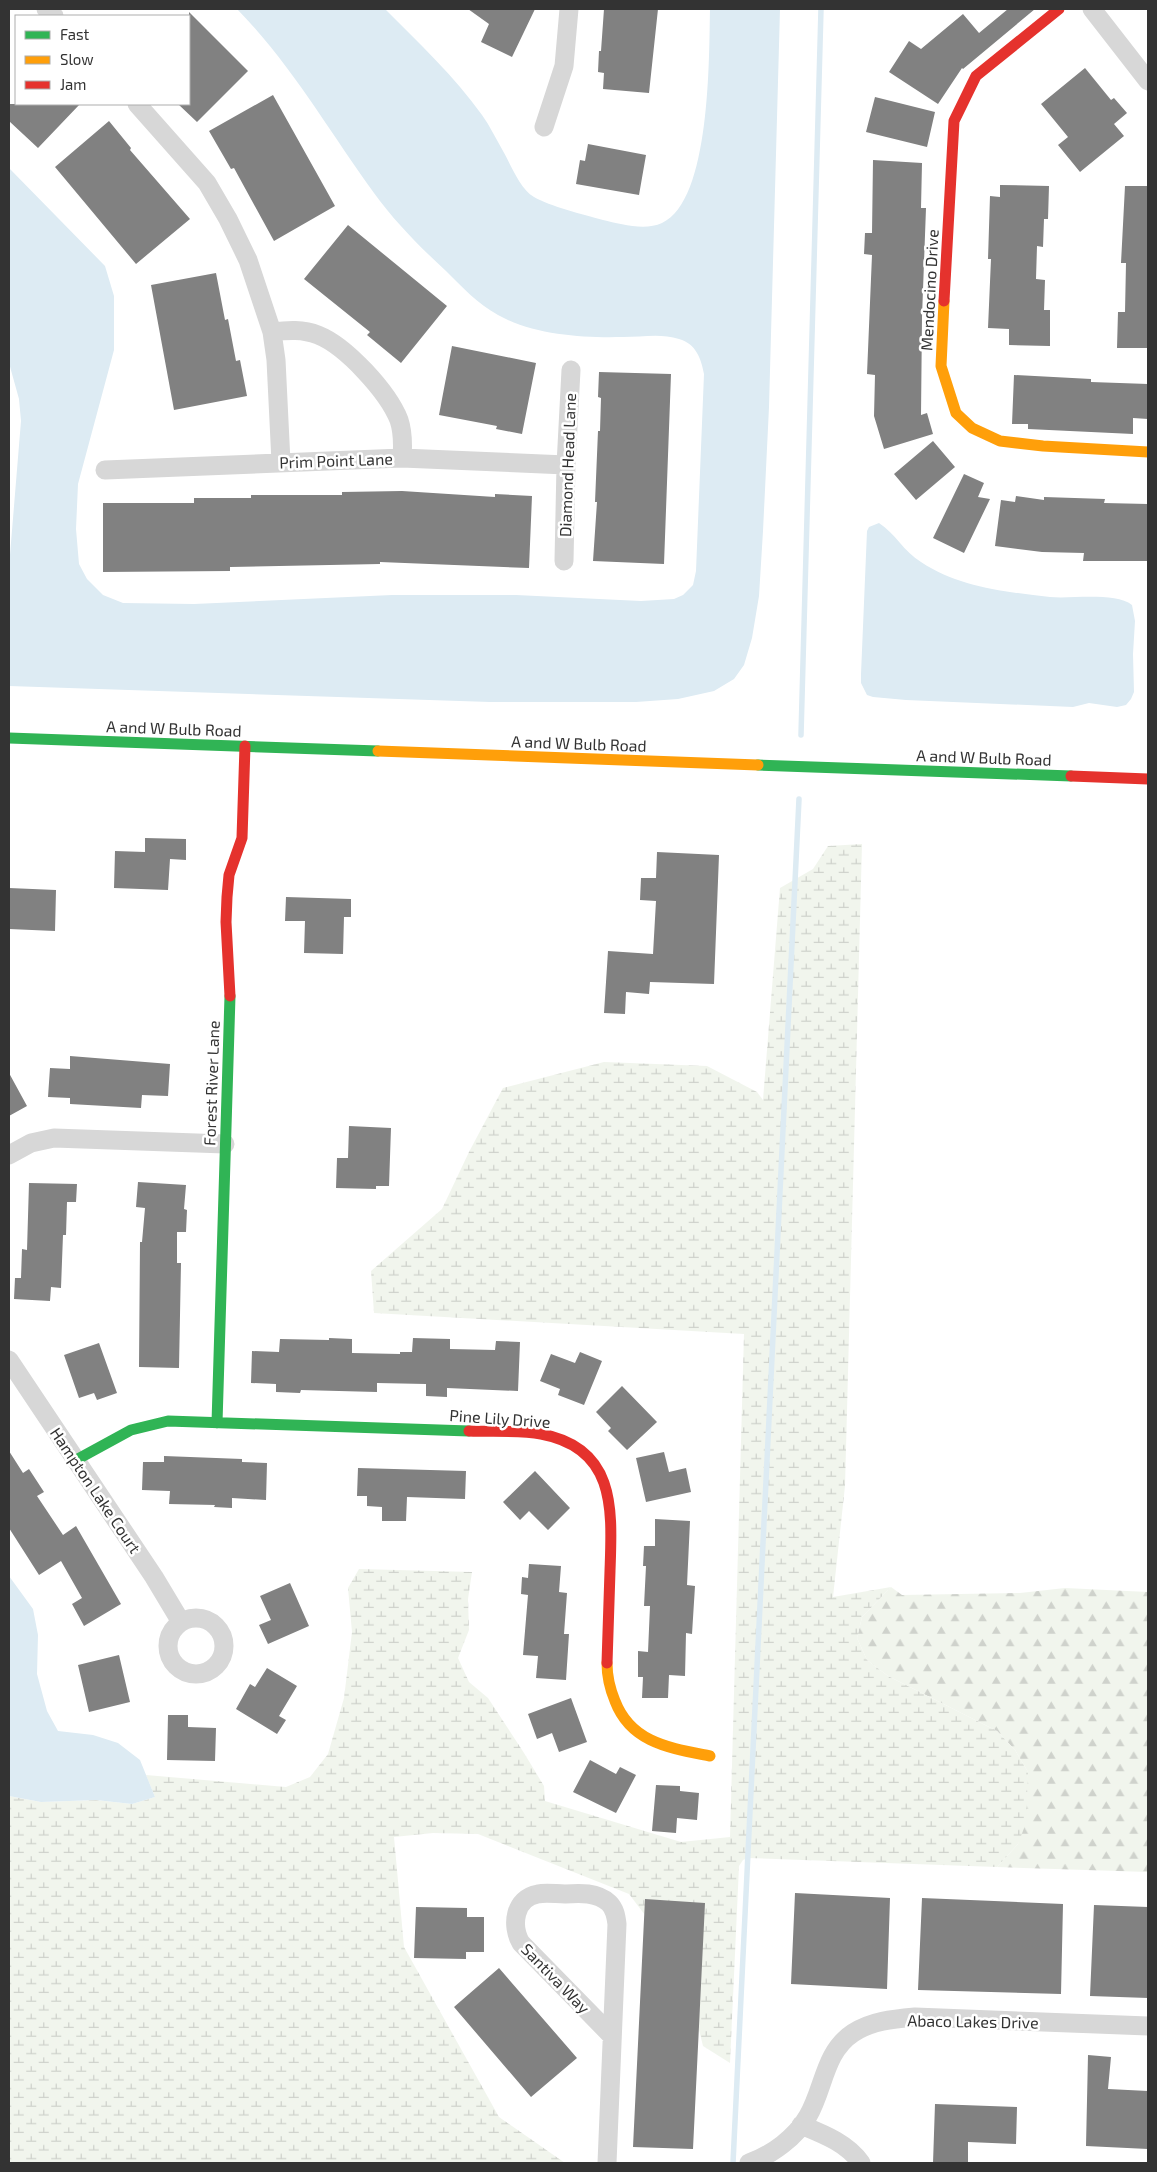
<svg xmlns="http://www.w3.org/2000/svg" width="1157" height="2172" font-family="'Exo 2',sans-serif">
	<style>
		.forest { fill: url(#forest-firs) }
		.wetland { fill: url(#wetland-marsh) }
		.water { fill: #ddebf3 }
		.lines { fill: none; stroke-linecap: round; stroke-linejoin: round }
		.stream { stroke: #ddebf3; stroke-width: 5.5 }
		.building { fill: #818181 }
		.street { stroke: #d7d7d7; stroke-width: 19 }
		.fast { stroke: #30b455; stroke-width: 11 }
		.slow { stroke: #ff9f0a; stroke-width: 11 }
		.jam { stroke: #e5322d; stroke-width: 11 }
		.labels { text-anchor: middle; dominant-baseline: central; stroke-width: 5; stroke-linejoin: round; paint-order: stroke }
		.street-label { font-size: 16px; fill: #333; stroke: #fff }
	</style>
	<defs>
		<pattern id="forest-firs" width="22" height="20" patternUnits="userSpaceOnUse" patternTransform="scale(1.25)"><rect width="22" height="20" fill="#f1f5ed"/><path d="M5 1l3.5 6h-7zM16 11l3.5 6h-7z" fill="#cfd2cc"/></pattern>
		<pattern id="wetland-marsh" width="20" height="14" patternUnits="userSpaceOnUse" patternTransform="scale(1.25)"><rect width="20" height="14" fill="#f1f5ed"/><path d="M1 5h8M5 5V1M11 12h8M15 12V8" fill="none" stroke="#cfd2cc"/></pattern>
	</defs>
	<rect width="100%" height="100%" fill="#fff"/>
	<path class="forest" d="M 891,1587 L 902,1595 L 1020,1593 L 1065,1588 L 1148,1592 L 1148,1872 L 997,1867 L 1018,1844 L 1028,1772 L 1015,1750 L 997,1731 L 888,1676 L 867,1660 L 857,1638 L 862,1617 Z"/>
	<path class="wetland" d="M 862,844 L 845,1486 L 833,1597 L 891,1587 L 862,1617 L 857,1638 L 867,1660 L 888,1676 L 997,1731 L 1015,1750 L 1028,1772 L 1026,1823 L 1018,1844 L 997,1867 L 748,1858 L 743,1860 L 739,1866 L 730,2063 L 703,2046 L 683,1965 L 629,1894 L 478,1834 L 433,1833 L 394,1837 L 404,1947 L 499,2117 L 565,2163 L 9,2163 L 9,1796 L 41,1802 L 96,1800 L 132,1804 L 155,1797 L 146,1775 L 286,1787 L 310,1777 L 328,1754 L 344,1698 L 352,1632 L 348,1588 L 359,1569 L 472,1572 L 468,1599 L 469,1630 L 458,1658 L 469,1682 L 488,1698 L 524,1753 L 544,1786 L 545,1801 L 681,1842 L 730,1837 L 744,1334 L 374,1313 L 371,1271 L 442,1209 L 469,1152 L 503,1088 L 604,1062 L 707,1066 L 757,1092 L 763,1100 L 780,888 L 813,869 L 828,846 Z"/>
	<path class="water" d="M 237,9 L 385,9 C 419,43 454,76 482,115 C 490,126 496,139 503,151 C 511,165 520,189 534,197 C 549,206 585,215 603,220 C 620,224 645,231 662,223 C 711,201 709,56 710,9 L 780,9 L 769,407 L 763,531 L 759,596 L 752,638 L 744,665 L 734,679 L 714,691 L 678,699 L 636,702 L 490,702 L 9,686 L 9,567 L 21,421 L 19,399 L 9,363 L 9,168 L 105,266 L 114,296 L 114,350 L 78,484 L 76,529 L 79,564 L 87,579 L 103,595 L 123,603 L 194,604 L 392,595 L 516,595 L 641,601 L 674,599 L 683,595 L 693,585 L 696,571 L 704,374 C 701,358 696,344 679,339 C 661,333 642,337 623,337 C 582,338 534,335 498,315 C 478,304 462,287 446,271 C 420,247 395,222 374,193 C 329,131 291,64 237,9 Z
		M 879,523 C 895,533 904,552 921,562 C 958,587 1006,592 1050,597 C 1072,599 1115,592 1132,605 L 1135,621 L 1133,654 L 1134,692 L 1131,699 L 1126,705 L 1117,707 L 1089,703 L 1073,707 L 906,700 L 873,697 L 867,695 L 861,683 L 861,674 L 867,531 L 869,527 Z
		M 9,1576 L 33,1609 L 38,1635 L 37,1674 L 47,1711 L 58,1731 L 93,1735 L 118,1743 L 140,1760 L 155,1797 L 132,1804 L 96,1800 L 41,1802 L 9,1796 Z"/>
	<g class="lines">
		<path class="stream" d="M 801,735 L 821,9
			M 733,2163 L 799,799"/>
	</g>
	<path class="building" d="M 468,9 L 535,9 L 512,57 L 481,42 L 489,24 Z
		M 604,9 L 658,9 L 649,93 L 603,89 L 604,73 L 598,72 L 599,51 L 601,51 Z
		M 1008,9 L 1035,9 L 963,69 L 962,68 L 938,104 L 889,72 L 909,41 L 921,49 L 963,14 L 979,33 Z
		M 189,12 L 248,71 L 197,122 L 178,104 L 189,104 Z
		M 1085,68 L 1111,100 L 1114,98 L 1127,113 L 1114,124 L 1124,136 L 1080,172 L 1058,145 L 1068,137 L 1041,104 Z
		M 273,95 L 335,206 L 274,241 L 234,168 L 231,169 L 209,131 Z
		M 875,97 L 935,112 L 927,147 L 866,132 Z
		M 9,104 L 80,104 L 38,148 L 9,121 Z
		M 109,121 L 131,148 L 130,150 L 190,219 L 136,264 L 55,167 Z
		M 588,144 L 646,155 L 639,195 L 576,184 L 580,160 L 585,161 Z
		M 873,160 L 922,163 L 921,208 L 926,208 L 922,317 L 921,415 L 927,413 L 933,434 L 884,449 L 874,416 L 875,375 L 867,374 L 872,255 L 864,254 L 865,233 L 872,233 Z
		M 1000,185 L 1049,186 L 1048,219 L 1044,219 L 1043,247 L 1037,246 L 1036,279 L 1045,280 L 1044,310 L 1050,310 L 1050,346 L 1009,345 L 1009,329 L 988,328 L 991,259 L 988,259 L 990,196 L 1000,197 Z
		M 1125,186 L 1148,186 L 1148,348 L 1117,348 L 1118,312 L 1125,312 L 1126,263 L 1121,263 Z
		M 348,225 L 447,306 L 401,363 L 367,335 L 370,332 L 304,279 Z
		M 216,273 L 225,320 L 228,319 L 236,361 L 240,360 L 247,396 L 174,410 L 151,285 Z
		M 452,346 L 536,363 L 522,434 L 496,429 L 497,426 L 439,415 Z
		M 599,372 L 671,374 L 664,564 L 593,561 L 597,502 L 595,502 L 598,431 L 600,431 L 601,398 L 598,397 Z
		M 1014,375 L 1091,379 L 1091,382 L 1148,384 L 1148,419 L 1133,418 L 1133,434 L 1028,429 L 1028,424 L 1012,424 Z
		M 933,441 L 955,467 L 916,500 L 894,474 Z
		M 964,474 L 984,483 L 978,497 L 990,499 L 964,553 L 933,538 Z
		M 402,491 L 495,497 L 495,494 L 532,496 L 529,568 L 380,562 L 380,564 L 230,567 L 230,571 L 103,572 L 103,503 L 194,503 L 194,498 L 251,498 L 251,495 L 342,495 L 342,492 Z
		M 1016,496 L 1044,500 L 1044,497 L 1105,499 L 1104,503 L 1148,504 L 1148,561 L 1083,561 L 1084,553 L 1042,552 L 995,546 L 1001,500 L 1015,502 Z
		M 145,838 L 186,839 L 186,860 L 170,859 L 168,890 L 114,888 L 115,851 L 145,852 Z
		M 657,852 L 719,855 L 714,984 L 650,982 L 649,994 L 626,992 L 625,1014 L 604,1013 L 608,951 L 653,954 L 656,901 L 640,900 L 641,878 L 656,878 Z
		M 9,888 L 56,890 L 55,931 L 9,929 Z
		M 286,897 L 351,899 L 351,917 L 344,917 L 343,954 L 304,953 L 305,921 L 285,921 Z
		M 70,1056 L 170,1064 L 168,1096 L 142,1095 L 141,1108 L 70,1104 L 70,1098 L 48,1097 L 50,1068 L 70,1069 Z
		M 9,1073 L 27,1106 L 9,1116 Z
		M 349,1126 L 391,1128 L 389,1186 L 376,1186 L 376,1189 L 336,1188 L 337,1158 L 348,1158 Z
		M 138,1182 L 186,1185 L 184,1209 L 187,1210 L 186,1232 L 177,1232 L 177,1263 L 181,1263 L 179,1368 L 139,1367 L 140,1242 L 142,1242 L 145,1208 L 136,1207 Z
		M 29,1183 L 77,1184 L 76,1202 L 67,1202 L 66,1235 L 63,1235 L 61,1288 L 51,1287 L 50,1301 L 14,1299 L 15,1278 L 21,1278 L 22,1249 L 27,1250 Z
		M 329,1338 L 352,1339 L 352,1353 L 400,1354 L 400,1352 L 412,1352 L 413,1338 L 450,1339 L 450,1349 L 495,1350 L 496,1341 L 520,1342 L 518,1391 L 447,1388 L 447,1397 L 426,1396 L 426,1384 L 377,1383 L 377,1392 L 301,1390 L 300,1393 L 276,1392 L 276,1384 L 251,1383 L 252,1351 L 279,1352 L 280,1339 L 329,1340 Z
		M 99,1343 L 117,1393 L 97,1400 L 94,1393 L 79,1398 L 64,1355 Z
		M 580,1352 L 602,1361 L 584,1405 L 558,1395 L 560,1389 L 540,1381 L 551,1354 L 575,1363 Z
		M 622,1386 L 657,1422 L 627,1450 L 608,1431 L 611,1428 L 596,1412 Z
		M 9,1451 L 23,1473 L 29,1469 L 44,1492 L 37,1496 L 63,1535 L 76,1526 L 121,1604 L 84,1626 L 72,1604 L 82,1598 L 61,1561 L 39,1575 L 9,1528 Z
		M 664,1452 L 669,1472 L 686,1468 L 691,1492 L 646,1502 L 636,1458 Z
		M 164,1456 L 242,1459 L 242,1462 L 267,1463 L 266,1500 L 232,1498 L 232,1508 L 214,1507 L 215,1505 L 169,1504 L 170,1491 L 142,1490 L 143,1462 L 164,1462 Z
		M 358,1468 L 466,1471 L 465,1499 L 407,1497 L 406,1521 L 382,1521 L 382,1507 L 367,1506 L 367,1496 L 357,1496 Z
		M 535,1471 L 570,1508 L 548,1530 L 529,1511 L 520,1520 L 503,1502 Z
		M 655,1519 L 690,1521 L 687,1585 L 695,1586 L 692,1634 L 686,1633 L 685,1676 L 669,1675 L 668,1698 L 642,1698 L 643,1677 L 638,1677 L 638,1651 L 648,1652 L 650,1606 L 644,1606 L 646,1566 L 643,1566 L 644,1546 L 655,1546 Z
		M 529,1564 L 561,1566 L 559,1592 L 567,1593 L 564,1634 L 569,1634 L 566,1680 L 536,1678 L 538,1656 L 523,1655 L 528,1595 L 521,1594 L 522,1577 L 528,1578 Z
		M 290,1583 L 309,1626 L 268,1644 L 259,1625 L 271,1620 L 260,1596 Z
		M 119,1655 L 130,1702 L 89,1712 L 78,1665 Z
		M 267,1668 L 297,1686 L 279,1716 L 286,1720 L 277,1734 L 236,1709 L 250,1684 L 255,1687 Z
		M 571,1698 L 587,1742 L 559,1752 L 552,1733 L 537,1739 L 528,1714 Z
		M 168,1715 L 188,1715 L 188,1727 L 216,1728 L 215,1761 L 167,1760 Z
		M 590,1760 L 616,1774 L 620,1767 L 636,1775 L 616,1813 L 573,1792 Z
		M 656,1785 L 680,1786 L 680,1791 L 699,1793 L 697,1820 L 677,1818 L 676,1833 L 652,1831 Z
		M 795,1893 L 890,1898 L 887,1989 L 791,1984 Z
		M 922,1898 L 1063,1904 L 1061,1994 L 918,1990 Z
		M 645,1899 L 705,1903 L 693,2149 L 633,2147 Z
		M 1094,1905 L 1148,1907 L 1148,1998 L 1090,1996 Z
		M 416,1907 L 467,1908 L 467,1917 L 484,1917 L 484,1952 L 466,1952 L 466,1959 L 414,1958 Z
		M 499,1968 L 577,2058 L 531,2097 L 454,2007 Z
		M 1088,2055 L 1111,2057 L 1108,2089 L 1148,2091 L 1148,2149 L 1086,2146 Z
		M 935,2104 L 1017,2107 L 1016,2144 L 968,2142 L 968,2163 L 933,2163 Z"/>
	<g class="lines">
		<path class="street" d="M 46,9 L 54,16
			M 1092,9 L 1148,81
			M 137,104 L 207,183 L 228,219 L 248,260 L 272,332 L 276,360 L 281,462
			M 544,127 L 564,66 L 569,9
			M 272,332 C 288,330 303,329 318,335 C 346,346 388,392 399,420 C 403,432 403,445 402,458
			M 105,470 L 402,458 L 566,465
			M 564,561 L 566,465 L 571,370
			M 9,1155 L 31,1143 L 54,1138 L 225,1144
			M 9,1360 L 154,1577 L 181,1622
			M168 1646a28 28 0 1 1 56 0a28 28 0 1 1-56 0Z
			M 801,2125 C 823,2134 847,2143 861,2163
			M 607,2163 L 617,1924 C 616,1916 615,1909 609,1903 C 597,1892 580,1893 565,1894 C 556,1894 546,1892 538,1894 C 514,1898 511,1926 521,1943 L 612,2036
			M 749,2163 C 772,2155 796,2137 808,2116 C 824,2089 824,2052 853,2033 C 871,2021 893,2019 915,2017 L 1148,2026"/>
		<path class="fast" d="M 9,738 L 378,751
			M 758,765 L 1071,776
			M 217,1423 L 230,996
			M 76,1460 L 131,1430 L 168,1421 L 469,1431"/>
		<path class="slow" d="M 944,301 L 941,366 L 956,413 L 972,428 L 1000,441 L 1043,446 L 1148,452
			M 378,751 L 758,765
			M 607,1663 C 607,1675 610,1689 615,1701 C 631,1743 670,1748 710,1756"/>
		<path class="jam" d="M 944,301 L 954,121 L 976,76 L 1059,9
			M 1071,776 L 1148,779
			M 230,996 L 226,922 L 227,897 L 229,875 L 242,838 L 245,746
			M 469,1431 C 492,1432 519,1430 541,1434 C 617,1448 612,1511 610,1571 C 609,1601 608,1632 607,1663"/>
	</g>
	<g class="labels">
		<g class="street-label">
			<text transform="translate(929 290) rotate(-87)">Mendocino Drive</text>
			<text transform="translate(336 460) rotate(-2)">Prim Point Lane</text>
			<text transform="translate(567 465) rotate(-88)">Diamond Head Lane</text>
			<text transform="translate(174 728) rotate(2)">A and W Bulb Road</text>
			<text transform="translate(579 743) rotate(2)">A and W Bulb Road</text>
			<text transform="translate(984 757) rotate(2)">A and W Bulb Road</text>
			<text transform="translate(211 1083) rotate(-88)">Forest River Lane</text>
			<text transform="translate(500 1418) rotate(4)">Pine Lily Drive</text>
			<text transform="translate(96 1490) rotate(56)">Hampton Lake Court</text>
			<text transform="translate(556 1978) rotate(46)">Santiva Way</text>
			<text transform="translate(973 2021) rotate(1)">Abaco Lakes Drive</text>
		</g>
	</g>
	<rect width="1157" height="2172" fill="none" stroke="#333333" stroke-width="20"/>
	<rect x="15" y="15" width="175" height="90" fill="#ffffff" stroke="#adadad"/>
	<rect x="25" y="31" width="25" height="8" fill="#30b455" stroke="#adadad"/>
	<text x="60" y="40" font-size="15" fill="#333333">Fast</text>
	<rect x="25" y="56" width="25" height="8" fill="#ff9f0a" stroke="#adadad"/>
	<text x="60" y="65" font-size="15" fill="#333333">Slow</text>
	<rect x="25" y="81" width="25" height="8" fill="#e5322d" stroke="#adadad"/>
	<text x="60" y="90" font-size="15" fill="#333333">Jam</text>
</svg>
